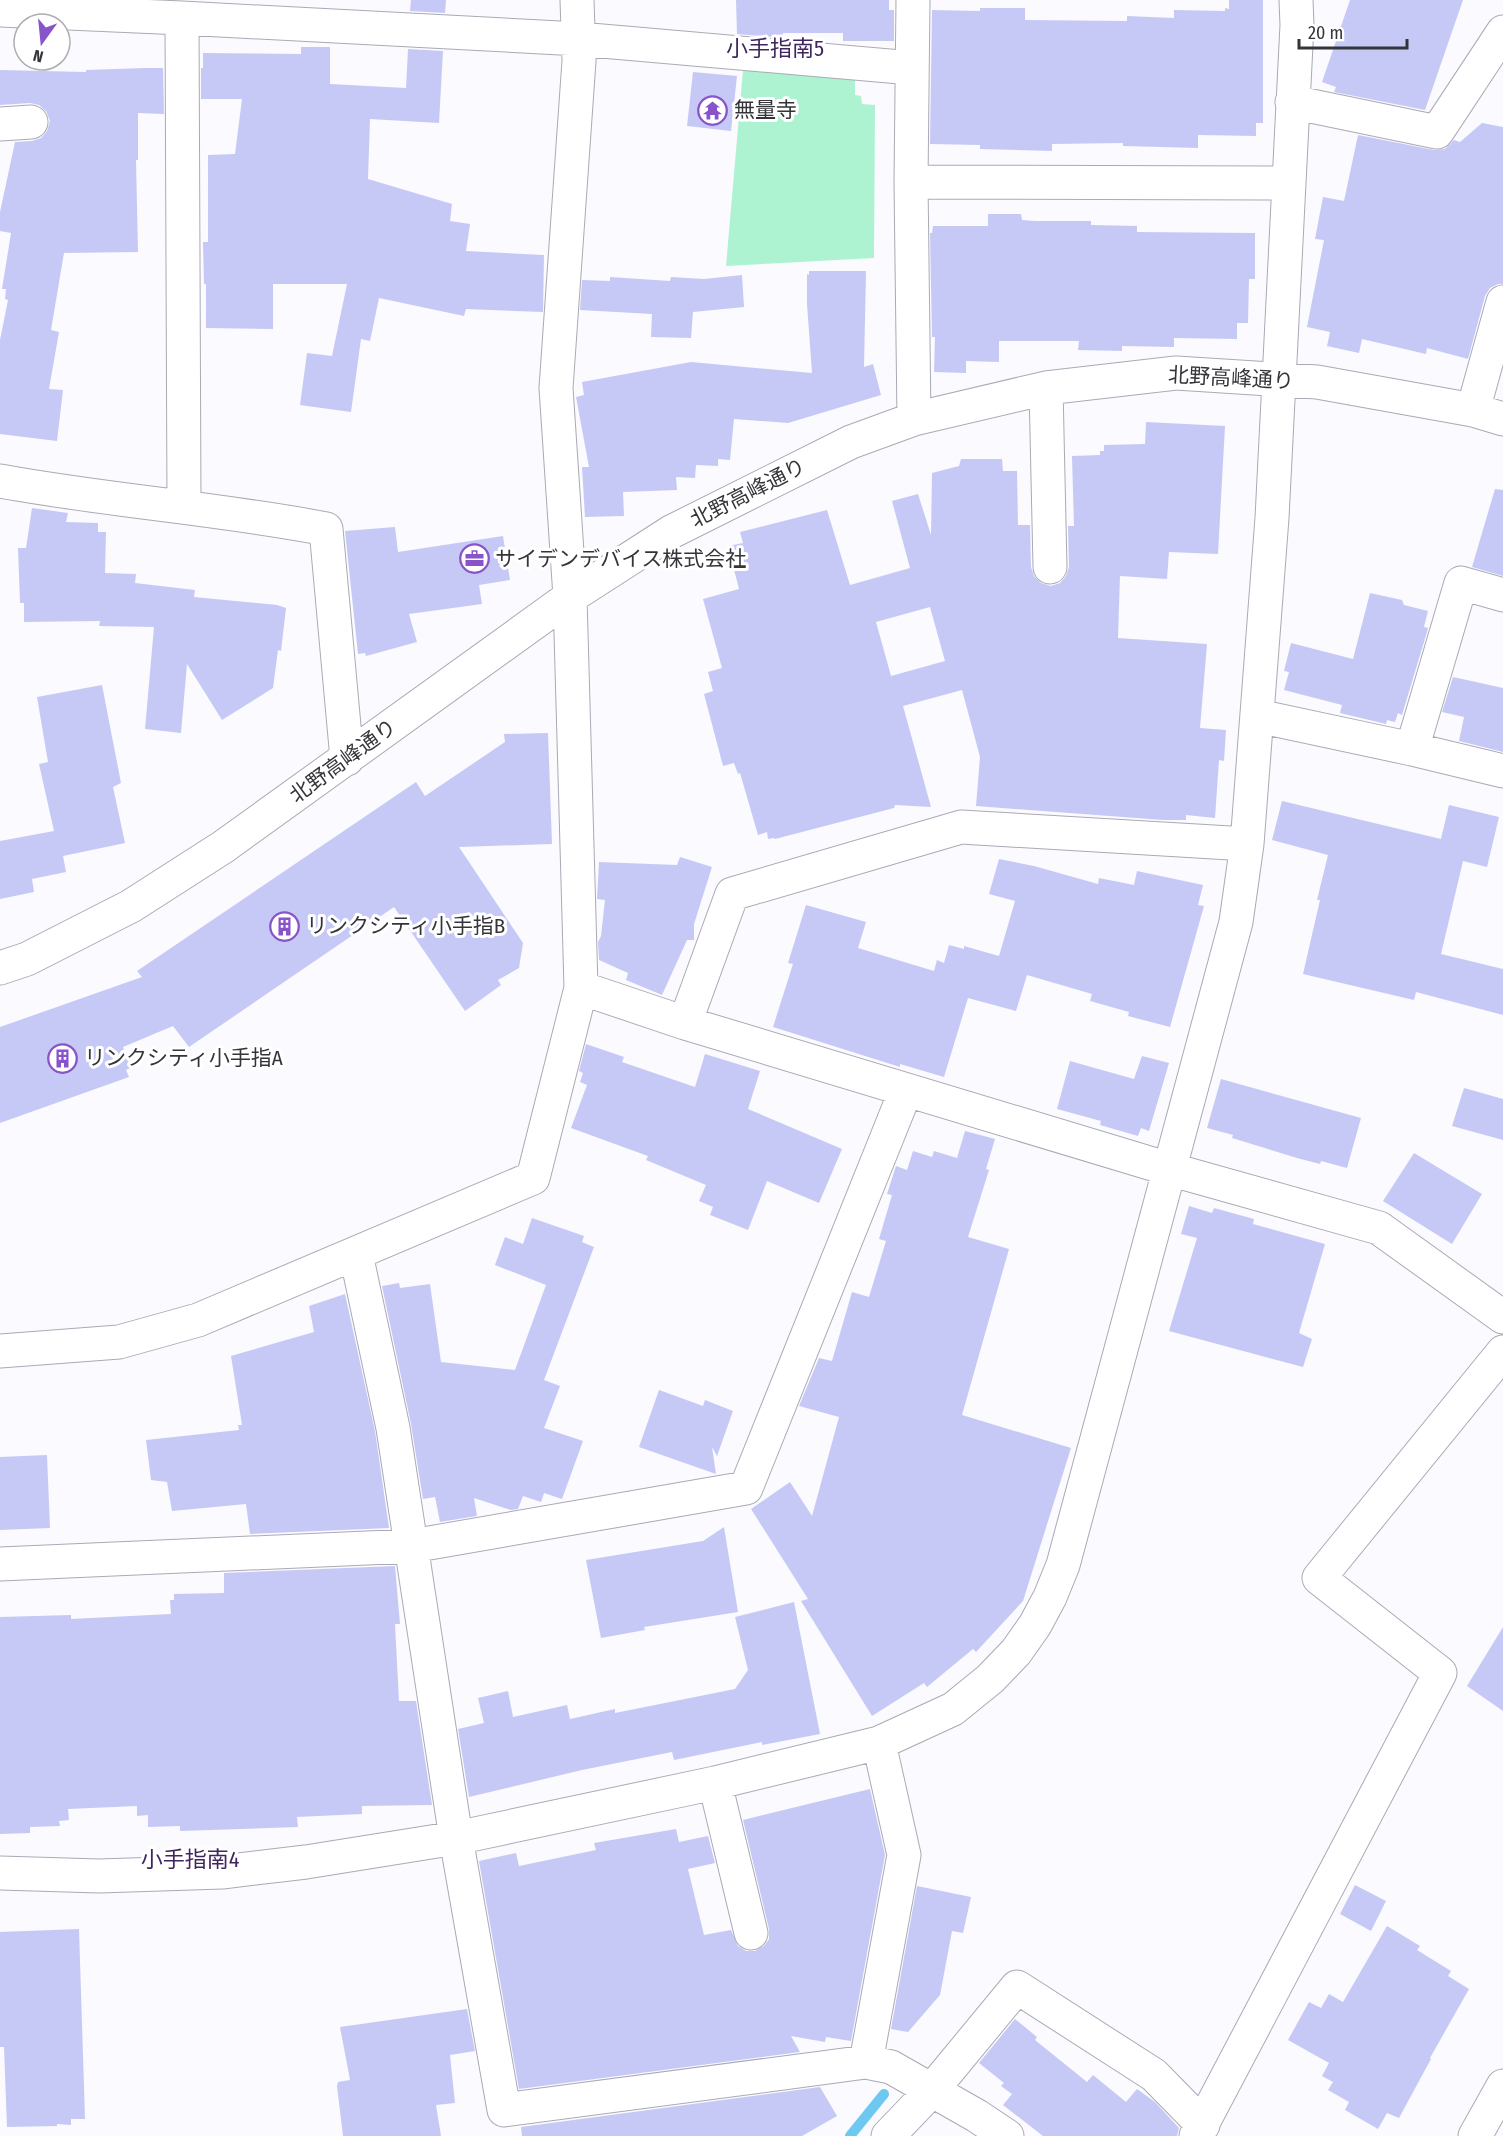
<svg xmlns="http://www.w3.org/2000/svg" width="1503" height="2136" font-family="'Fira Sans Condensed','Noto Sans JP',sans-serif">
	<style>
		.green { fill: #adf3d1 }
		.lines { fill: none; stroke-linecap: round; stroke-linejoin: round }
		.stream { stroke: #6ec9f1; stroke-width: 10 }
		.building { fill: #c6c9f6; fill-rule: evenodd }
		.minor-casing { stroke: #a9aab4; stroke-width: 35 }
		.minor { stroke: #fff; stroke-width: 33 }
		.labels { text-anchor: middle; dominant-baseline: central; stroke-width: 6; stroke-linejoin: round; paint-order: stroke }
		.poi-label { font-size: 21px; fill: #343539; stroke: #fff; text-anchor: start }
		.street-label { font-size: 21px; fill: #343539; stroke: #fff }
		.neighbourhood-label { font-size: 22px; fill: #3f265f; stroke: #fff }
	</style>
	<rect width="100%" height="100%" fill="#fafaff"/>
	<path class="green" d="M 743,70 L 855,80 L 855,95 L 861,96 L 862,104 L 875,105 L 874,258 L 726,266 Z"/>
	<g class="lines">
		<path class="stream" d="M 850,2136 L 884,2094"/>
	</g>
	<path class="building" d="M 411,0 L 446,0 L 445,13 L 410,11 Z
		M 736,0 L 889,0 L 889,10 L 894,10 L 894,41 L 843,41 L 843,33 L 783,33 L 783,38 L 737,34 Z
		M 1229,0 L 1263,0 L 1263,123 L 1256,123 L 1256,136 L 1198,135 L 1198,148 L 1123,146 L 1123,143 L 1052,144 L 1052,151 L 980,149 L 980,145 L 930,144 L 932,10 L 980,11 L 980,8 L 1025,8 L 1025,20 L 1127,21 L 1127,16 L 1174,18 L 1174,10 L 1225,11 L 1225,8 L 1229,9 Z
		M 1350,0 L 1463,0 L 1425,110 L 1334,92 L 1336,87 L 1322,82 Z
		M 301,47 L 330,47 L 330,84 L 406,88 L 408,49 L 443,51 L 439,123 L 370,119 L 368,179 L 452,204 L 450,221 L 470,224 L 466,251 L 544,255 L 543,312 L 466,309 L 464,316 L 379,298 L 370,341 L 361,339 L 351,412 L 300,405 L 307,353 L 332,356 L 347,284 L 273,284 L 273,329 L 206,328 L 206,284 L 204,284 L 203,242 L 208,242 L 208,155 L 235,154 L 242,99 L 201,99 L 201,68 L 203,68 L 203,53 L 301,54 Z
		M 145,68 L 163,68 L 164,114 L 138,113 L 138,160 L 136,160 L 138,252 L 64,253 L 51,330 L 59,332 L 49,389 L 63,390 L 57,441 L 0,434 L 0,340 L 8,300 L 5,299 L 6,289 L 2,289 L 11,233 L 0,231 L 0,212 L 15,142 L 32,141 L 41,138 L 47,131 L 50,121 L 46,111 L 39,105 L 30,103 L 0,105 L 0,70 L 86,72 L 86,70 Z
		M 693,72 L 737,76 L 731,131 L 687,126 Z
		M 1482,123 L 1503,127 L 1503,284 L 1498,284 L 1490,288 L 1485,296 L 1468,359 L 1427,348 L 1426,354 L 1362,339 L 1359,353 L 1327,346 L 1330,332 L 1307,327 L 1324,240 L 1315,239 L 1323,197 L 1344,201 L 1358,135 L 1434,150 L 1445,149 L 1454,140 L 1460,142 Z
		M 988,214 L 1021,214 L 1022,220 L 1035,221 L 1091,221 L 1091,225 L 1137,226 L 1137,232 L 1255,233 L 1255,279 L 1249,279 L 1248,323 L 1237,323 L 1237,339 L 1174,338 L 1174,347 L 1122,346 L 1122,351 L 1078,350 L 1079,341 L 999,341 L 999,362 L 966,361 L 966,373 L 934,372 L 935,337 L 932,337 L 930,233 L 932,233 L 933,226 L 988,226 Z
		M 809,271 L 866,271 L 864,367 L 873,364 L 881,395 L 788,423 L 734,419 L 730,460 L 718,459 L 718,466 L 696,465 L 695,478 L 676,477 L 677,490 L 623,492 L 624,516 L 585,517 L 582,467 L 589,467 L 576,397 L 584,395 L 582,382 L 691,362 L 812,373 L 807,304 L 807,274 L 809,275 Z
		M 742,275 L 744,307 L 693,312 L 691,338 L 651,337 L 652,314 L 580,310 L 582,280 L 610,281 L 610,277 L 670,281 L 671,277 L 704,279 Z
		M 1146,422 L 1225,426 L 1218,554 L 1169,552 L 1167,579 L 1120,576 L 1118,638 L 1207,644 L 1200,728 L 1226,730 L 1224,761 L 1219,760 L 1215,818 L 1186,815 L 1186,820 L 1163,820 L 976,806 L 980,757 L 962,690 L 903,706 L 931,807 L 895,805 L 894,808 L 775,839 L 774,838 L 768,839 L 767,832 L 758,835 L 740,773 L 738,774 L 734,763 L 723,766 L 704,694 L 713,691 L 708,672 L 722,668 L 703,599 L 739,589 L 728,546 L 743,543 L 740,532 L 827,510 L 850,585 L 910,568 L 892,501 L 918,494 L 931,535 L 932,473 L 959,466 L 961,459 L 1002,459 L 1003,471 L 1017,471 L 1018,525 L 1030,525 L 1031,567 L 1034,576 L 1041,583 L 1051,586 L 1060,583 L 1066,576 L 1069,567 L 1068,526 L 1074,526 L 1072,456 L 1100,455 L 1100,451 L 1104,451 L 1104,445 L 1145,444 ZM 930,607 L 945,661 L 891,676 L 876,622 Z
		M 1495,489 L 1503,490 L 1503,576 L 1472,567 Z
		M 32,508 L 68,513 L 66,522 L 98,523 L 98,532 L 106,532 L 105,573 L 136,574 L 135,583 L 195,590 L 194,597 L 277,605 L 286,608 L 281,651 L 278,650 L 273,688 L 222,720 L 187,664 L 181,733 L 145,729 L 154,627 L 99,626 L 100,621 L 24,622 L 24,603 L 20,603 L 18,548 L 26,548 Z
		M 395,527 L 398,552 L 503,536 L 510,580 L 479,585 L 482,604 L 409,614 L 417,642 L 366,656 L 365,653 L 358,654 L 345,531 Z
		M 1370,593 L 1402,600 L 1404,605 L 1428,611 L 1424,627 L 1428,628 L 1427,632 L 1402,715 L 1398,713 L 1395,722 L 1387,720 L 1386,724 L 1340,713 L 1342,705 L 1284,690 L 1289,672 L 1284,671 L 1291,643 L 1353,659 Z
		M 1453,677 L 1503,688 L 1503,752 L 1459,741 L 1464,717 L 1442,712 Z
		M 102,685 L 121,783 L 113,787 L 125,843 L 63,856 L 66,872 L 32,879 L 34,892 L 0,899 L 0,841 L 54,831 L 39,764 L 48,762 L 37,697 Z
		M 548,733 L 552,844 L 459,847 L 523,943 L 519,968 L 498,980 L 501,985 L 465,1011 L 394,907 L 189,1047 L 173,1026 L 123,1047 L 130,1068 L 126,1070 L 129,1077 L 0,1123 L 0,1027 L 142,977 L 137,971 L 416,782 L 425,796 L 505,742 L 504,734 Z
		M 1282,801 L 1441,839 L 1449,805 L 1499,817 L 1487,867 L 1463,861 L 1441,954 L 1503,969 L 1503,1015 L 1416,992 L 1414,1000 L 1303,974 L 1320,900 L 1317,900 L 1328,855 L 1272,840 Z
		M 680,857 L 712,867 L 694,924 L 694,940 L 687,940 L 662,995 L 626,980 L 628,973 L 599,960 L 598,942 L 601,936 L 605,900 L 597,899 L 599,862 L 677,865 Z
		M 999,859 L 1034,866 L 1098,884 L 1099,878 L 1134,885 L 1137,871 L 1203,885 L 1198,905 L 1204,906 L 1170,1027 L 1128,1016 L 1129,1012 L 1090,1001 L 1092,994 L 1027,975 L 1016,1011 L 968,998 L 944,1077 L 900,1064 L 900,1067 L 773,1027 L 793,964 L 788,963 L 806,905 L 866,922 L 858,948 L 934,971 L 937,960 L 944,963 L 949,945 L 964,949 L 964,946 L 999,956 L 1015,901 L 989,894 Z
		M 586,1044 L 624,1057 L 622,1062 L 695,1087 L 705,1054 L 760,1071 L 748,1109 L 842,1149 L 819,1203 L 767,1181 L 748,1230 L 710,1215 L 713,1207 L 699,1201 L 706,1185 L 646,1160 L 648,1156 L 571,1128 L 587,1085 L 580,1082 L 583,1073 L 579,1071 Z
		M 1142,1056 L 1169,1063 L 1149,1131 L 1141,1128 L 1138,1136 L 1100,1125 L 1101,1121 L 1057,1109 L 1070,1061 L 1134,1079 Z
		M 1221,1079 L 1361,1118 L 1347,1168 L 1321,1161 L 1320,1164 L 1297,1158 L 1232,1138 L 1233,1135 L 1207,1128 Z
		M 1464,1088 L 1503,1099 L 1503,1140 L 1452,1126 Z
		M 965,1131 L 995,1139 L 986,1169 L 989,1170 L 968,1237 L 1009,1249 L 962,1415 L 1071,1448 L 1023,1601 L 976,1652 L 973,1649 L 927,1687 L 924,1683 L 872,1716 L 801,1601 L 808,1599 L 751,1509 L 790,1482 L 812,1516 L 839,1417 L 799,1406 L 819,1358 L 832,1361 L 852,1292 L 869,1297 L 886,1241 L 879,1239 L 892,1195 L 887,1194 L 896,1166 L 907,1170 L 913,1151 L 932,1157 L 934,1151 L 957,1158 Z
		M 1414,1153 L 1482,1194 L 1452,1244 L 1383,1201 Z
		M 1189,1206 L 1212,1213 L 1214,1208 L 1254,1219 L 1253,1224 L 1325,1244 L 1299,1333 L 1312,1339 L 1303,1367 L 1169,1331 L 1197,1238 L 1181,1234 Z
		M 532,1218 L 584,1236 L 582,1242 L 594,1247 L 544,1380 L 560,1386 L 544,1428 L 583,1441 L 562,1499 L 544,1493 L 541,1502 L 523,1496 L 518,1509 L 511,1510 L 474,1498 L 477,1516 L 440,1522 L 435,1497 L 423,1499 L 411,1424 L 382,1286 L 399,1283 L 400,1288 L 430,1284 L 441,1362 L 515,1370 L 546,1285 L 495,1265 L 505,1237 L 523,1244 Z
		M 345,1294 L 375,1431 L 389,1528 L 250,1534 L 246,1504 L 172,1511 L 167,1482 L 151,1480 L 146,1440 L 239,1430 L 238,1425 L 242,1425 L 231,1356 L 314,1332 L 309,1306 Z
		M 659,1390 L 703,1406 L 705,1400 L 733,1411 L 717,1456 L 712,1447 L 716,1474 L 639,1447 Z
		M 47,1455 L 50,1528 L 0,1530 L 0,1457 Z
		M 724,1527 L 738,1612 L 644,1627 L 645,1630 L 601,1638 L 586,1560 L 703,1541 Z
		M 395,1566 L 400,1624 L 395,1624 L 399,1701 L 416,1701 L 432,1805 L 362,1806 L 362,1814 L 297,1817 L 298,1827 L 180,1831 L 180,1826 L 148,1827 L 148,1815 L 137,1816 L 137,1806 L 68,1809 L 69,1820 L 59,1821 L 60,1826 L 30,1827 L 30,1833 L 0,1834 L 0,1617 L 71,1615 L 71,1619 L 171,1614 L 170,1600 L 174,1600 L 174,1594 L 224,1593 L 224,1573 Z
		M 794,1602 L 820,1734 L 762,1745 L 762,1742 L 674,1760 L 672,1752 L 582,1770 L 469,1797 L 458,1729 L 484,1723 L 478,1698 L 508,1691 L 513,1717 L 567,1705 L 570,1719 L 615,1709 L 615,1713 L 735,1689 L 748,1670 L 735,1617 Z
		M 1503,1627 L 1503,1711 L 1467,1686 Z
		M 870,1789 L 885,1855 L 851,2041 L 826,2037 L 825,2042 L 791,2036 L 800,2052 L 519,2089 L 479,1861 L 516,1853 L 519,1866 L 596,1850 L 594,1843 L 676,1829 L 679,1842 L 708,1836 L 715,1863 L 688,1869 L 704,1935 L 731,1930 L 738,1946 L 746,1951 L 755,1951 L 764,1946 L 769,1939 L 769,1929 L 743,1820 Z
		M 1355,1885 L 1386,1901 L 1371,1931 L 1340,1914 Z
		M 917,1886 L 971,1897 L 963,1933 L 952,1931 L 940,1995 L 908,2032 L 891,2029 Z
		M 1387,1926 L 1420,1946 L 1417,1950 L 1451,1971 L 1448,1976 L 1469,1989 L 1430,2058 L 1431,2059 L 1399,2118 L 1387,2113 L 1378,2129 L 1345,2110 L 1349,2102 L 1328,2090 L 1333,2082 L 1322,2076 L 1329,2063 L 1288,2040 L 1309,2002 L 1321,2008 L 1329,1994 L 1343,2002 Z
		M 79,1929 L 85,2119 L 71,2119 L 71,2125 L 57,2124 L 57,2126 L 7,2127 L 4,2047 L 0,2047 L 0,1932 Z
		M 467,2009 L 475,2051 L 450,2055 L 455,2103 L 436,2105 L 441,2136 L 343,2136 L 337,2086 L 338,2082 L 350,2080 L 340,2027 Z
		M 1015,2019 L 1037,2037 L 1035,2040 L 1087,2082 L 1093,2075 L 1126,2102 L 1137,2089 L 1155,2102 L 1179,2128 L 1177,2136 L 1043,2136 L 1003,2105 L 1012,2094 L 1001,2086 L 1004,2083 L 979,2063 Z
		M 820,2087 L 837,2116 L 802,2136 L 522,2136 L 521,2127 Z"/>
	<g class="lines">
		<defs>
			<path id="minor" d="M 913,0 L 911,182 L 914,419
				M 0,10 L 182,18 L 579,39 L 912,68
				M 182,18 L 184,507
				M 1292,102 L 1437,132 L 1503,32
				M 0,124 L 31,122
				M 911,182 L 1288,183
				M 1046,388 L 1050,567
				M 1473,410 L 1503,302
				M 0,481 C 108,501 218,508 326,529 L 347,759
				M 1258,716 L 1412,749 L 1503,771
				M 1412,749 L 1461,583 L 1503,595
				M 0,968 L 27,959 L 131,906 L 223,847 L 570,597 L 671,532 L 851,442 L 914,419 L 1046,388 L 1176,373 L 1317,382 L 1473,410 L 1503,419
				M 581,988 L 685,1023 L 1169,1169 L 1379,1228 L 1503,1317
				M 685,1023 L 732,894 L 961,827 L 1247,844
				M 356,1254 L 393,1428 L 456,1838 L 504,2110 L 866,2062 L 891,2067 L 977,2116 L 1007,2136
				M 0,1351 L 119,1342 L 198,1320 L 533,1178 L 581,988 L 570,597 L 556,388 L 579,61 L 577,0
				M 0,1564 L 412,1546 L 746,1488 L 906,1090
				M 715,1783 L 751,1933
				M 0,1873 L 99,1876 L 222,1872 L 306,1862 L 456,1838 L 715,1783 L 879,1743 L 953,1709 L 990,1679 L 1016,1652 L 1035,1625 L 1050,1597 L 1063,1565 L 1236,922 L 1247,844 L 1272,518 L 1297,25 L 1296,0
				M 866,2062 L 904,1855 L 879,1743
				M 888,2136 L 932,2090 L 1017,1987 L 1154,2075 L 1203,2125
				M 1196,2136 L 1440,1673 L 1319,1578 L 1503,1352
				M 1475,2136 L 1503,2086"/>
		</defs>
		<use href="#minor" class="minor-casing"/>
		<use href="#minor" class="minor"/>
	</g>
	<defs>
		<symbol id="temple-ring" viewBox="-11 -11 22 22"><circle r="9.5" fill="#fff" stroke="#8953ca" stroke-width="1.5"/><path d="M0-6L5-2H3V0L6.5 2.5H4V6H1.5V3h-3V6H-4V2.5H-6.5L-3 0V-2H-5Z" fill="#8953ca"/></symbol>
		<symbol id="office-ring" viewBox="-11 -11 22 22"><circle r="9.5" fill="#fff" stroke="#8953ca" stroke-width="1.5"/><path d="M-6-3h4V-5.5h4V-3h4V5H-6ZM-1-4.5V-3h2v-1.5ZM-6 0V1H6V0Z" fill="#8953ca"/></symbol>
		<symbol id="building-ring" viewBox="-11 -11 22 22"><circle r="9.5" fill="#fff" stroke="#8953ca" stroke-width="1.5"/><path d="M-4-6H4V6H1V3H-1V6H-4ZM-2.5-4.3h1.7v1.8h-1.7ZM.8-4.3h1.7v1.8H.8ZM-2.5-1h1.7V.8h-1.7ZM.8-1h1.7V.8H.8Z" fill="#8953ca"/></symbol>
	</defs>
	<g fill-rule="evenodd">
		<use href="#temple-ring" x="696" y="94" width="33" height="33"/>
		<use href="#office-ring" x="458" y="542" width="33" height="33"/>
		<use href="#building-ring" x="268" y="910" width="33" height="33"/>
		<use href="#building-ring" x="46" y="1042" width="33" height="33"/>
	</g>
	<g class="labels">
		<g class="poi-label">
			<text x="734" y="110">無量寺</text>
			<text x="495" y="559">サイデンデバイス株式会社</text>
			<text x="306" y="926">リンクシティ小手指B</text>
			<text x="84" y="1058">リンクシティ小手指A</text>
		</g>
		<g class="street-label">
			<text transform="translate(1231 378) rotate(3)">北野高峰通り</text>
			<text transform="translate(748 493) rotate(-27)">北野高峰通り</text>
			<text transform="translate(343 761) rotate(-36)">北野高峰通り</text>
		</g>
		<g class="neighbourhood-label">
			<text x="775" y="48">小手指南5</text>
			<text x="190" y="1859">小手指南4</text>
		</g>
	</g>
	<g transform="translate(42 42) rotate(195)"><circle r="28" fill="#ffffff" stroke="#aeaeb0" stroke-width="1.5"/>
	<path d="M0-4.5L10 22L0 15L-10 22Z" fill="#8953ca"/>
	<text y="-9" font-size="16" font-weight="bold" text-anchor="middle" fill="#343539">N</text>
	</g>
	<path d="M1299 39v9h108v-9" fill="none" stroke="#343539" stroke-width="3"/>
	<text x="1308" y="39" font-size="18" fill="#343539" stroke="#ffffff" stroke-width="4.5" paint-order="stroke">20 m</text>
</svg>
